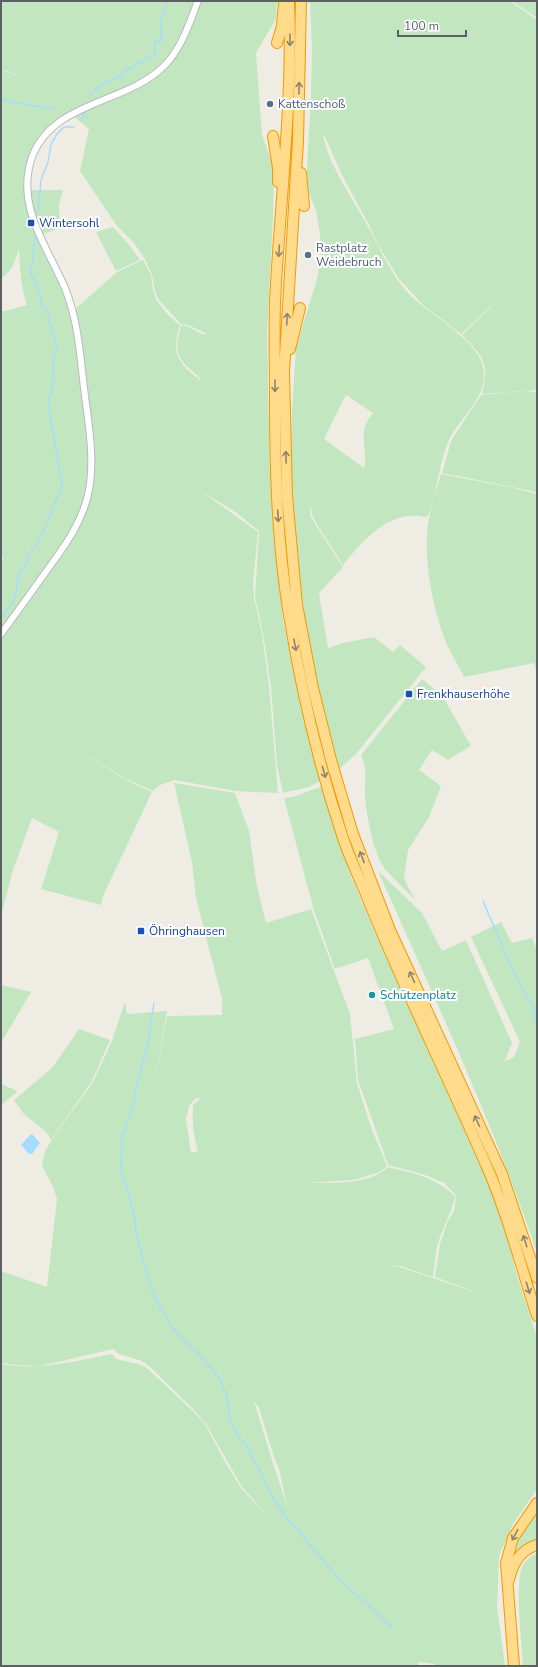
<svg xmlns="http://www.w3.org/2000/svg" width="538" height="1667" font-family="'Nunito Sans',sans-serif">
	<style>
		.green { fill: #c2e7c0; fill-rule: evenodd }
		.water { fill: #a4dcff }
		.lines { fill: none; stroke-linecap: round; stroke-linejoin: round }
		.stream { stroke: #a4dcff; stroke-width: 1.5 }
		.tertiary-casing { stroke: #b7babe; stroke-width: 8 }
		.motorway-casing { stroke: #f39a00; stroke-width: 12 }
		.tertiary { stroke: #fff; stroke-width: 6 }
		.motorway { stroke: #ffdb8b; stroke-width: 10 }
		.oneway { stroke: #8d8570 }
		.service-dot { fill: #5c6f8a; stroke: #fff; stroke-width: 1.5 }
		.transit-dot { fill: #1a4fb4; stroke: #fff; stroke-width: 1.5 }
		.culture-dot { fill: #0f9aa8; stroke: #fff; stroke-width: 1.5 }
		.labels { text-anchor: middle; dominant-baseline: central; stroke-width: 4; stroke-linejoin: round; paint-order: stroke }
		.service-label { font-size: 12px; fill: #4e5e75; stroke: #fff; text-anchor: start }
		.transit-label { font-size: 12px; fill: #164399; stroke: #fff; text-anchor: start }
		.culture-label { font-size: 12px; fill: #0d838f; stroke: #fff; text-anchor: start }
	</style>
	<rect width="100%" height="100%" fill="#efece4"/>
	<path class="green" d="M 1,1 L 277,1 L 276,19 L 256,53 L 262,135 L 274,168 L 273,217 L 267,333 L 270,473 L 283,621 L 300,700 L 322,780 L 309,787 L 283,793 L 277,765 L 271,687 L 263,634 L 255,597 L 259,531 L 234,511 L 201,491 L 258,532 L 253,583 L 254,597 L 262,634 L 269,686 L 278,793 L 235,791 L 175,780 L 160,785 L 153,791 L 128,780 L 72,746 L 128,781 L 152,792 L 103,896 L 101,905 L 41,889 L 59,832 L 32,818 L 13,870 L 1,916 L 1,561 L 4,558 L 3,557 L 1,559 L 1,312 L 27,305 C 21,288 20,269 19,250 C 14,261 13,272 1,278 L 1,70 L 26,78 L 1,69 ZM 69,112 L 89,129 L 80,171 L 117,226 L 134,243 L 145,259 L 152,275 L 155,291 L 158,299 L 181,324 L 188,325 L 205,333 L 204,335 L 187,326 L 181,325 C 176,346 174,355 190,369 C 194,373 200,377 201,381 C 178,363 171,355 180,325 L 169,316 L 156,300 L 153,290 L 151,275 L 143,260 L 117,272 L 74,310 L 84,409 L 73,320 L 63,287 L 28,213 L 24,186 L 31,155 Z
		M 310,1 L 510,1 L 537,20 L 537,390 L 482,394 C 490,362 483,357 462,335 L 507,291 L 461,334 L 423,305 L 399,279 L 377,243 L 369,225 L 342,175 L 325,137 L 323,136 C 330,167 351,196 366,223 C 380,248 390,274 410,295 C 431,317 487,343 484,377 C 483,401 459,419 449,440 C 438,464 438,492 428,516 L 425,517 C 418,516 410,515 403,517 C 379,522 358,546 343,565 L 316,523 L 312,515 L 311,506 L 310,515 L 315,524 L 343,567 L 319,593 L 328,648 L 343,643 L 374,637 L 393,652 L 400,645 L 426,667 L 356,754 L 337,771 L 316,687 L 298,573 L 291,494 L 292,413 L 296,347 L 317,279 L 321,256 L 320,234 L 316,210 L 306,186 L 311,97 L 312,50 ZM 346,395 L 373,413 C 353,436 373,453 361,476 L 364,468 L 324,439 Z
		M 512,1 L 537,1 L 537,18 Z
		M 31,190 L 63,190 L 59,205 L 60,228 L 43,234 L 34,212 Z
		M 113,227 L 130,246 L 140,260 L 116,271 L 96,232 Z
		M 524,391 L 537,392 L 537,492 L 442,473 L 451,441 L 481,395 Z
		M 441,474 L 514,488 L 537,494 L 537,672 L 534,663 L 464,677 C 459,667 453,657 448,647 C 433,611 422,558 429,518 C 432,503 437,488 441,474 Z
		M 422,679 L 442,695 L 471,746 L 448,760 L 432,750 L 419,770 L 441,786 L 429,817 L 408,850 L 404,878 L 415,900 C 406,890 394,880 385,869 C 373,852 367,818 365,797 C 364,783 368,768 361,755 Z
		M 174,783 L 235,793 L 249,831 L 257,887 L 266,923 L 311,909 L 350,1014 L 357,1083 L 372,1130 L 387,1166 L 380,1172 L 354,1180 L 308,1183 C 334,1183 369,1185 388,1167 C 416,1174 433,1176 455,1196 C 452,1213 443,1226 438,1243 C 435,1253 435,1266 433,1277 L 401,1266 L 388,1265 L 400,1267 L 484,1295 L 435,1277 L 440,1244 L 447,1223 L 454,1211 L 456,1195 L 444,1183 L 425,1175 L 388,1165 L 358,1080 L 355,1039 L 394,1029 L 368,958 L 335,969 L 314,911 L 284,798 L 293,797 L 323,786 L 349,872 L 377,937 L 484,1170 L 508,1237 L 515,1269 L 537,1337 L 537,1489 L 513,1524 L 499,1556 L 497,1606 L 505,1666 L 436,1666 L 434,1664 L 420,1662 L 418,1664 L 419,1666 L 1,1666 L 1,1364 C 40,1371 73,1361 112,1354 L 116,1359 L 138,1364 L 147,1368 L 193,1411 L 205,1424 L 225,1462 L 241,1488 L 272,1521 L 242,1487 L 206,1424 L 194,1410 L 149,1366 L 142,1361 L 119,1354 L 113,1349 L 40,1366 L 15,1365 L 1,1363 L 1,1271 L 47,1287 L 57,1199 L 53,1187 L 42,1165 L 45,1151 L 55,1135 L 93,1082 L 112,1041 L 125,1002 L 127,1014 L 167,1011 L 153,1092 L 167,1016 L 222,1015 L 222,999 L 196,898 L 192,862 ZM 196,1098 L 200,1099 L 193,1105 C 192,1121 193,1136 198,1151 L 191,1153 L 186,1119 L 189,1106 ZM 254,1401 L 259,1408 L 274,1457 L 279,1469 L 287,1506 L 272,1460 Z
		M 378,871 L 422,913 L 442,951 L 466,940 L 512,1043 L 505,1061 L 514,1057 L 520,1042 L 471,937 L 501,922 L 512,943 L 532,938 L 537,950 L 537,1253 C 493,1122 434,997 378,871 Z
		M 1,985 L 31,992 L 1,1043 Z
		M 79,1029 L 110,1040 L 92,1081 L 51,1140 C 46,1127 32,1123 23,1113 C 20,1109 17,1104 14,1100 L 45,1074 L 55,1064 Z
		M 1,1084 L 15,1090 L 17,1092 L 1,1105 Z
		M 537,1511 L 537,1541 L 530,1543 L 512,1554 L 520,1537 Z
		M 537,1554 L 537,1666 L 523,1666 C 522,1645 514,1580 523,1565 C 527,1559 531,1555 537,1554 Z"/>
	<path class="water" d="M 32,1134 L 40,1143 L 32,1154 L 29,1154 L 21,1145 L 30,1135 Z"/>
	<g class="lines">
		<path class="stream" d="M 90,96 C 98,86 110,79 122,76 L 126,69 L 132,68 L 138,62 L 141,64 L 145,58 L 152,57 L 155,54 L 155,41 L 160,42 L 162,39 C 158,26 162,13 167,1
			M 1,98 L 11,102 L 53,109
			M 82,120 L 85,112
			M 38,213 L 41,180 L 48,162 L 51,144 L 57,134 L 64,127 L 74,127
			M 35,238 L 31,274 L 40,295 L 42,306 L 48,313 L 49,323 L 52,329 L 57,350 L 54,355 L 52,389 L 48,403 L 62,485 L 47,523
			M 1,618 C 5,612 13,604 15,597 C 18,586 16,571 27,565 L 29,553 L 36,547 L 45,527
			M 483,901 L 513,971 L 533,1007 L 537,1023
			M 154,1003 L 148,1043 L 136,1089 L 134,1103 L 124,1132 L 122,1133 L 121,1170 L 129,1195 L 135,1220 L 136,1234 L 152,1291 L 163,1313 L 167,1316 L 171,1327 L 175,1330 L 182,1339 L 197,1352 L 220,1379 L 227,1397 L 230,1421 L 241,1440 L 244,1441 L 254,1462 L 262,1474 L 268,1489 L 282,1512 L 346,1587 L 365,1602 L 393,1628"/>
		<defs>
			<path id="tertiary" d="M 1,634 C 16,613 31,593 45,573 C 64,547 83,522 89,490 C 95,457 88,421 84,388 C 80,354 78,320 65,288 C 47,246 15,206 32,157 C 53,101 125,104 163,67 C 181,50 189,24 198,1"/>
			<path id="motorway" d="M 289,1 C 293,102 280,201 275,302 C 274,333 275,366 275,397 C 275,468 277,539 288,609 C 300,684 318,763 342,835 C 348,854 357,873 365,892 C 402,985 447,1075 487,1167 C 508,1215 521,1267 537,1316
				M 301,1 L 298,141 L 284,372 L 287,496 L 297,605 L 313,688 L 331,760 L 353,834 L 390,930 L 502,1174 L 537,1278
				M 277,43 L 282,26 L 284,3
				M 273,136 L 278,168 L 278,182
				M 301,173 L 304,206
				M 290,349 L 300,308
				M 509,1580 C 513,1563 520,1550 537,1545
				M 514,1666 L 506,1563 L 513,1538 L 537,1503"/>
		</defs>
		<use href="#tertiary" class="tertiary-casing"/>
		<use href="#motorway" class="motorway-casing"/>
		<use href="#tertiary" class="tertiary"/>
		<use href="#motorway" class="motorway"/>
	</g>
	<defs><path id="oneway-shaft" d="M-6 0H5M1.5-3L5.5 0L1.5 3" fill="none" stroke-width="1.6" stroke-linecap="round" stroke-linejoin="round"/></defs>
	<g class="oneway">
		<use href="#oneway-shaft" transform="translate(290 40) rotate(90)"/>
		<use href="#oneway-shaft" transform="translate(299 88) rotate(-89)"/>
		<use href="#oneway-shaft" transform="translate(279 251) rotate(94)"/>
		<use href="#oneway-shaft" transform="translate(287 319) rotate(-87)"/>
		<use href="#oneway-shaft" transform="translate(275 386) rotate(90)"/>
		<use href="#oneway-shaft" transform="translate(286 457) rotate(-91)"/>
		<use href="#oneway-shaft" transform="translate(278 516) rotate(87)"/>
		<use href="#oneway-shaft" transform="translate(295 645) rotate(79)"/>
		<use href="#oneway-shaft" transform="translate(324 772) rotate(74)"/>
		<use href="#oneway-shaft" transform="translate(362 857) rotate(-111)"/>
		<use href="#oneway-shaft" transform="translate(412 977) rotate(-115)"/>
		<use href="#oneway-shaft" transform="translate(477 1121) rotate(-115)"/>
		<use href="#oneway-shaft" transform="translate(525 1241) rotate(-108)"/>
		<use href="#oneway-shaft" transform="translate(528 1288) rotate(73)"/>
		<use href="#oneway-shaft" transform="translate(515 1535) rotate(118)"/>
	</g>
	<g class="service-dot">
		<circle cx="270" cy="104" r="4"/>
		<circle cx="308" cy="255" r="4"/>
	</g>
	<g class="transit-dot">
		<rect x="27" y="219" width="8" height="8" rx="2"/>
		<rect x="405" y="690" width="8" height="8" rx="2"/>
		<rect x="137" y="927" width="8" height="8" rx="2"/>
	</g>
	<circle class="culture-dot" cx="372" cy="995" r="4"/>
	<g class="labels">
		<g class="service-label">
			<text x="278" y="104">Kattenschoß</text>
			<text x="316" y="248">Rastplatz<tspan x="316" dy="14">Weidebruch</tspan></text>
		</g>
		<g class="transit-label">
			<text x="39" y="223">Wintersohl</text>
			<text x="417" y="694">Frenkhauserhöhe</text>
			<text x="149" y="931">Öhringhausen</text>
		</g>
		<g class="culture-label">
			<text x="380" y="995">Schützenplatz</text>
		</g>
	</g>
	<rect width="538" height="1667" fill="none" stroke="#5c6065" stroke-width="4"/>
	<path d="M398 30v6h68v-6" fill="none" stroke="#5c6065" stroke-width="2"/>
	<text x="404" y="30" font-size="12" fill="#5c6065" stroke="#ffffff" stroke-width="3" paint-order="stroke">100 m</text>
</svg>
